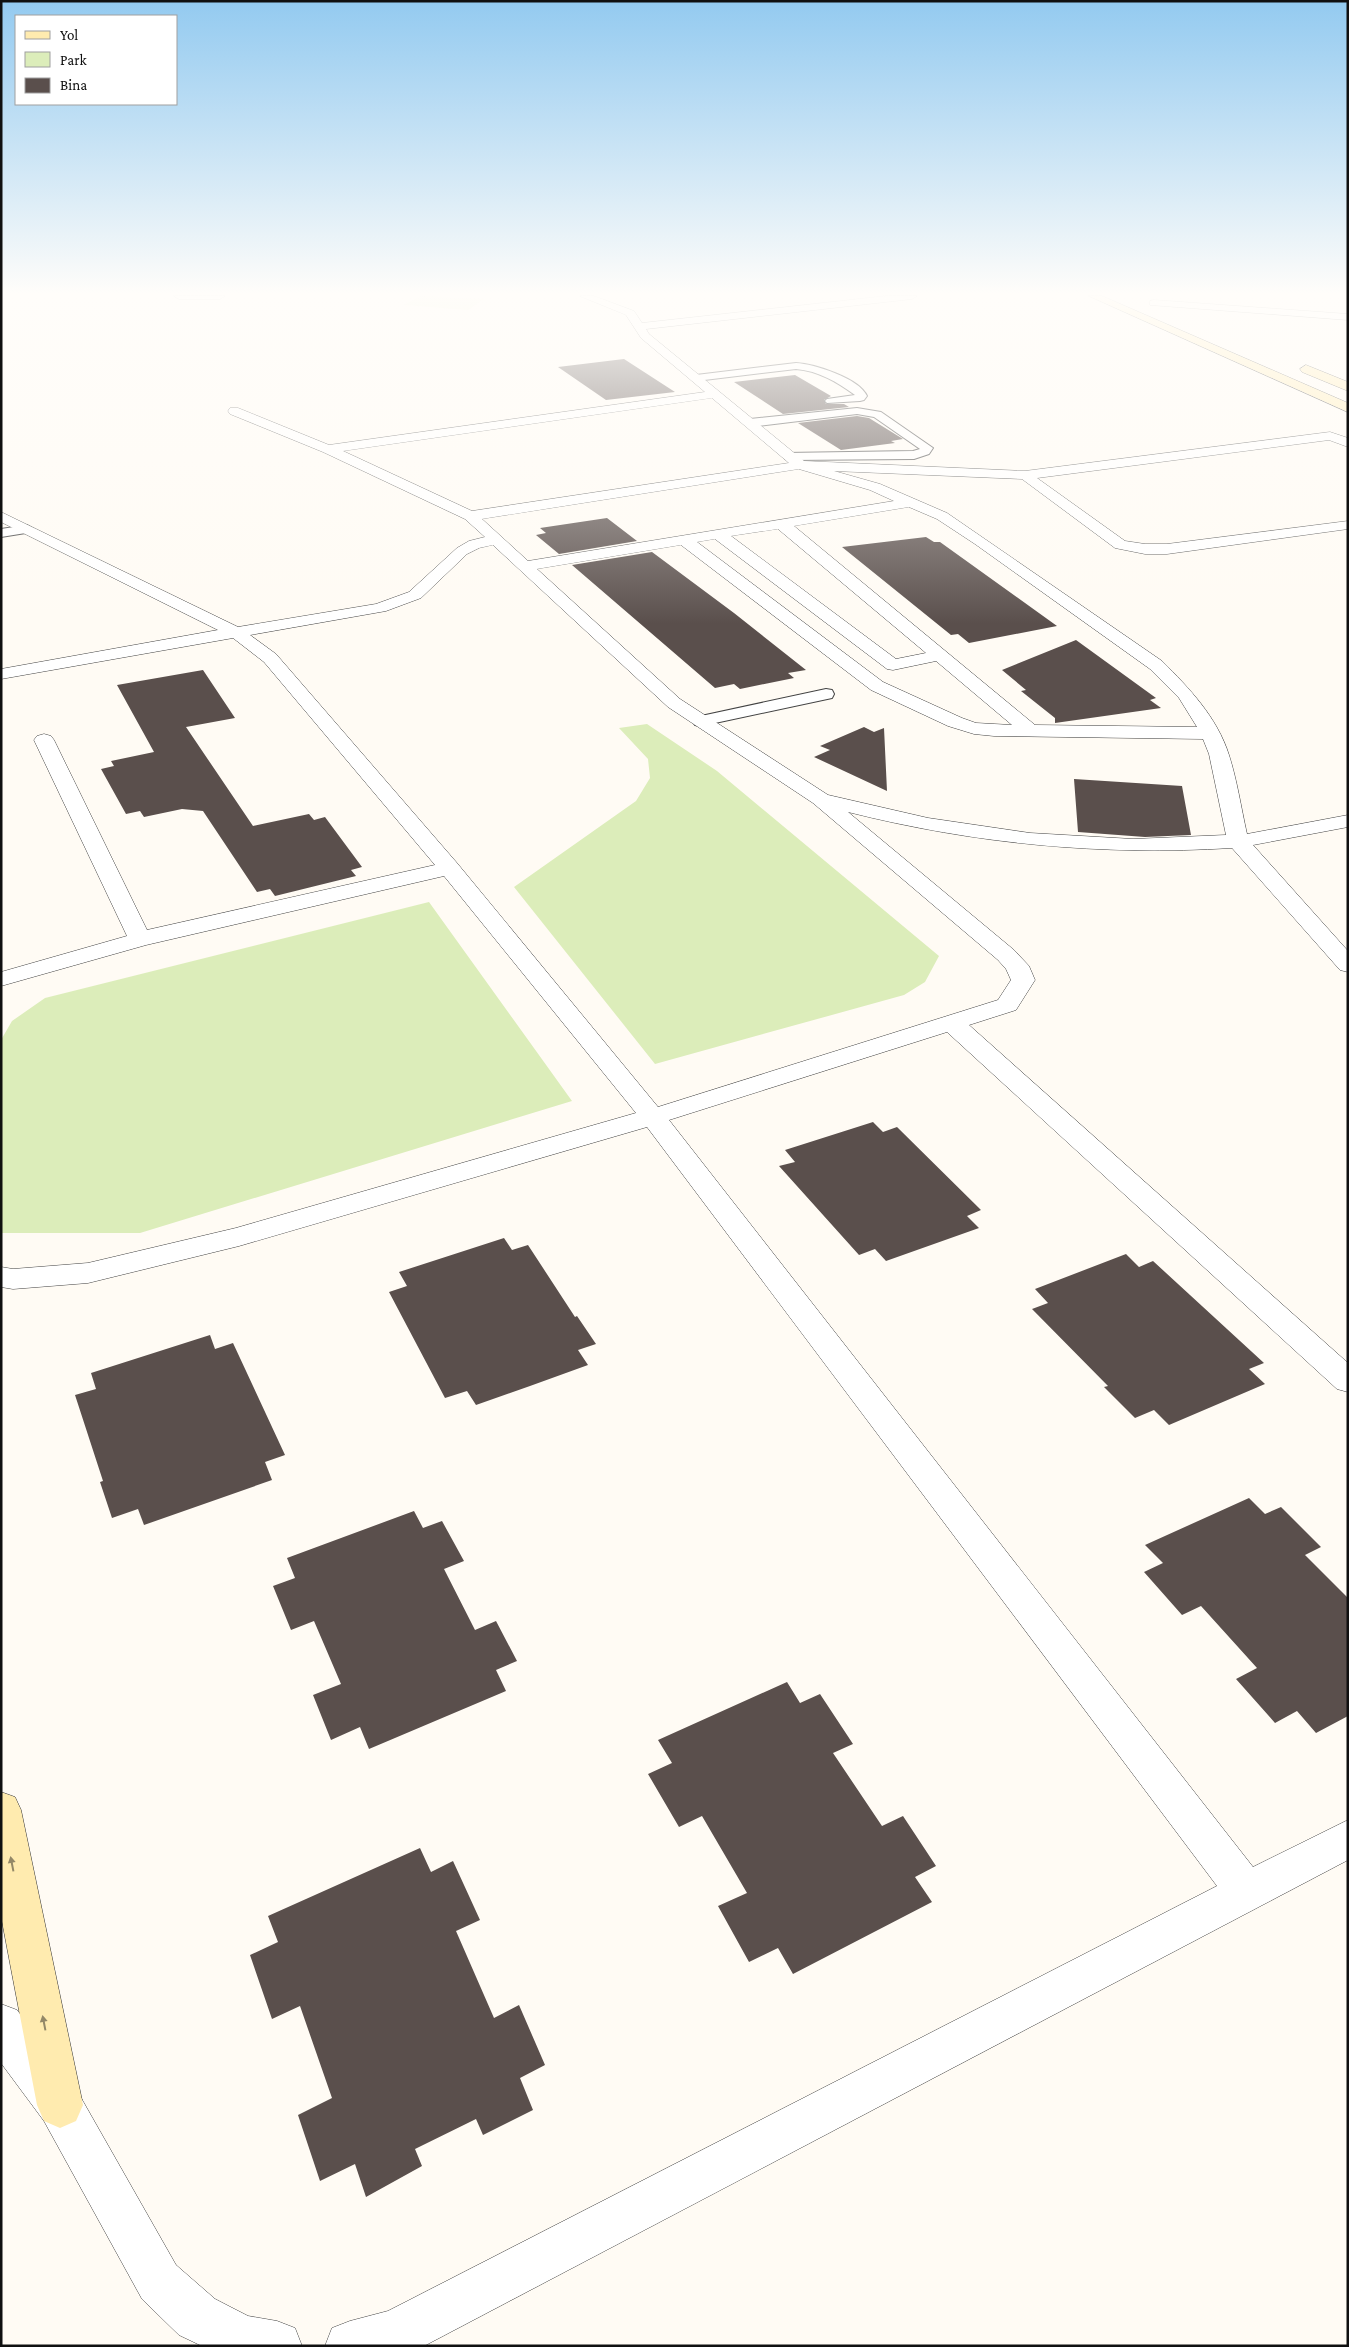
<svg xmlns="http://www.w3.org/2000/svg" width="1349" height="2347" font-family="'Crimson Pro',serif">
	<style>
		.green { fill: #dcedba }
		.pitch { fill: #ecf4cc }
		.building { fill: #5a4f4c }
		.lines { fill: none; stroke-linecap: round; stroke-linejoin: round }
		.lane-casing { stroke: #434343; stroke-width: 2 }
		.street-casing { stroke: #434343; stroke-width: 1 }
		.secondary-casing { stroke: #323232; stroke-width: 1 }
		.lane { fill: #fff; fill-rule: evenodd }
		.street { fill: #fff; fill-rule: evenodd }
		.secondary { fill: #ffebaf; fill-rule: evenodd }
		.oneway { fill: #938867 }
	</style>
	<rect width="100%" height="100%" fill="#fffbf4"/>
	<path class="green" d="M 647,724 L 717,771 L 939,956 L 925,982 L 904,995 L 655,1064 L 514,887 L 636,801 L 650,778 L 648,759 L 619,728 Z
		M 429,902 L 572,1101 L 140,1233 L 1,1233 L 1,1040 L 12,1021 L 45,998 Z"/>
	<path class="pitch" d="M 420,296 L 484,299 L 468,310 L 404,305 Z"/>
	<path class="building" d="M 624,359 L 675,392 L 606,400 L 558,367 Z
		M 795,375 L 831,396 L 824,400 L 826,404 L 844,404 L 849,407 L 783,414 L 734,382 Z
		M 857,416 L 869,418 L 903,439 L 891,441 L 895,443 L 841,450 L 798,423 Z
		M 607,518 L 637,541 L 559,554 L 536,535 L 546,533 L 540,528 Z
		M 926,537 L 934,542 L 940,542 L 1057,626 L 969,643 L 958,634 L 951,635 L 842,547 Z
		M 652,552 L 734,613 L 806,670 L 788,673 L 794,678 L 740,689 L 734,684 L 715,688 L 572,565 Z
		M 1076,640 L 1156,698 L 1150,700 L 1161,708 L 1055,723 L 1055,718 L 1021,691 L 1026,690 L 1002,670 Z
		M 203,670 L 235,718 L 186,727 L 253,826 L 309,814 L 314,820 L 325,817 L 362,867 L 351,870 L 356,876 L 275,896 L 270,889 L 257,892 L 203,811 L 182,809 L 144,817 L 140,811 L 126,814 L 101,769 L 114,766 L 111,761 L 154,752 L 117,685 Z
		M 864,727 L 874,732 L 884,728 L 887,791 L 814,757 L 830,750 L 820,746 Z
		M 1074,779 L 1182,786 L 1191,835 L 1145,837 L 1078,832 Z
		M 873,1122 L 883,1132 L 897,1127 L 981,1210 L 967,1216 L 979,1228 L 886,1261 L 875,1249 L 859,1255 L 779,1166 L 795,1162 L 785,1150 Z
		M 504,1238 L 512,1250 L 528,1245 L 575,1317 L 577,1316 L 596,1344 L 578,1350 L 588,1365 L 530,1386 L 476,1405 L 467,1391 L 445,1398 L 389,1292 L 407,1286 L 399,1272 Z
		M 1126,1254 L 1139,1267 L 1153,1261 L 1264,1363 L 1249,1369 L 1265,1384 L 1169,1425 L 1154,1410 L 1135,1418 L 1104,1387 L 1108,1386 L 1032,1309 L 1048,1303 L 1035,1289 Z
		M 210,1335 L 215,1349 L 233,1343 L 285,1455 L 265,1462 L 272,1480 L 144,1525 L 138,1509 L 112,1518 L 100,1482 L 103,1481 L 75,1395 L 96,1389 L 91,1373 Z
		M 1249,1498 L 1265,1514 L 1281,1507 L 1321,1547 L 1305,1555 L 1348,1598 L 1348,1716 L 1316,1733 L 1297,1711 L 1275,1723 L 1236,1679 L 1257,1668 L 1201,1606 L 1182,1615 L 1144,1572 L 1163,1563 L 1145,1545 Z
		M 414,1511 L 423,1528 L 442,1521 L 464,1561 L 444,1569 L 475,1630 L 496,1621 L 517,1661 L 496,1670 L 506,1691 L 369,1749 L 360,1727 L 331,1740 L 313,1695 L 341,1684 L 314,1621 L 291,1630 L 273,1586 L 295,1578 L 287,1558 Z
		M 787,1682 L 800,1703 L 820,1694 L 853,1744 L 833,1753 L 882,1826 L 903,1816 L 936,1866 L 915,1877 L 932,1902 L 793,1974 L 778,1948 L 749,1962 L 718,1906 L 747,1893 L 702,1816 L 679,1827 L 648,1774 L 672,1763 L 658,1740 Z
		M 420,1848 L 431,1872 L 453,1861 L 480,1920 L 456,1931 L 494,2018 L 519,2005 L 545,2065 L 520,2078 L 533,2110 L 483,2135 L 476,2119 L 415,2149 L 422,2166 L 366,2197 L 355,2164 L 320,2181 L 298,2115 L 332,2098 L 300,2006 L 272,2019 L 250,1955 L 278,1942 L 268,1916 Z"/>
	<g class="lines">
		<defs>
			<path id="lane" d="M 796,363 C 814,364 859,378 867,396 L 864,400 L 860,401 L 827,403 L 825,401 L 827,399 L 855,395 C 837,382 819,371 796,369 L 696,381 L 691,378 L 696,375 Z
				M 857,408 L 881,412 L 933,448 L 929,454 L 914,459 L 789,460 L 785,459 L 783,456 L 785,453 L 913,451 L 920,449 L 874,417 L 857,414 L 750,427 L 744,423 L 750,419 Z
				M 27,525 L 34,529 L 32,532 L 1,537 L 1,529 Z
				M 826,689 L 832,690 L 834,694 L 832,698 L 701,726 L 695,725 L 693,721 L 695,717 L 701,716 Z"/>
			<path id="street" d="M 174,296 L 225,296 L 220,299 L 179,299 Z
				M 580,296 L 594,296 L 634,311 L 642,323 L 886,296 L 917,296 L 912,299 L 646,329 L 649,334 L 804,461 L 1025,471 L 1330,432 L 1348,438 L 1348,447 L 1329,440 L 1037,478 L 1125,541 L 1145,544 L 1167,544 L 1348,521 L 1348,529 L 1167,554 L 1145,554 L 1115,548 L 1022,479 L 834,471 L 880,484 L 947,513 L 1162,661 C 1189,688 1217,717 1229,755 C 1237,780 1241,807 1247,834 L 1348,815 L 1348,827 L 1253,845 L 1348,951 L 1348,972 L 1340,970 L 1232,848 C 1102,856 975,844 848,812 L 1014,950 L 1029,966 L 1035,980 L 1016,1010 L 969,1025 L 1348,1363 L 1348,1392 L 1337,1389 L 947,1032 L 669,1120 L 1253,1867 L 1348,1820 L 1348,1860 L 424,2346 L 325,2346 L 332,2328 L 350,2321 L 388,2311 L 1217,1886 L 647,1127 L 239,1246 L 88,1283 L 13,1289 L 1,1287 L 1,1267 L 13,1269 L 88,1263 L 236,1228 L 636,1113 L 444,876 L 146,945 L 1,986 L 1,972 L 127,936 L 34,740 L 37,736 L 44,734 L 51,736 L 54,740 L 147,930 L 435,865 L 264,662 L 233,638 L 1,679 L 1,669 L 218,630 L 1,522 L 1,512 L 238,627 L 376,604 L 409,592 L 457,548 L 469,541 L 485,537 L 465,519 L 323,452 L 230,414 L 228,411 L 230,408 L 238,408 L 329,445 L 705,392 L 641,338 L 626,315 ZM 712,398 L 789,463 L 472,511 L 343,451 ZM 799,469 L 870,490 L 894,501 L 528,561 L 482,519 ZM 909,507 L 937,519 L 975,544 L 1150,669 L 1179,698 L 1197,727 L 1035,725 L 794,526 ZM 778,529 L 926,653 L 896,659 L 731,536 ZM 715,539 L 887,669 L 893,670 L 936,661 L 1012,725 L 976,723 L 962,718 L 883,682 L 697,542 ZM 493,545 L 668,707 L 813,803 L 998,960 L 1006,969 L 1011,980 L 998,1000 L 658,1107 L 457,863 L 276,654 L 250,635 L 386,611 L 421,598 L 467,554 L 479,548 ZM 681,545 L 871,690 L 948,726 L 974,734 L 994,736 L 1203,739 L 1209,754 L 1226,835 L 1133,839 L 1030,833 L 928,818 L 828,795 L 680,699 L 537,569 Z
				M 1154,300 L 1348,314 L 1348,320 L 1150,305 L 1150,301 Z
				M 1,2004 L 17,2010 L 76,2089 L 176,2265 L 215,2299 L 248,2316 L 277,2321 L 295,2328 L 302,2346 L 202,2346 L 179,2335 L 142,2299 L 44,2121 L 1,2063 Z"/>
			<path id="secondary" d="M 1089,296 L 1102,296 L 1348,403 L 1348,412 Z
				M 1306,365 L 1348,382 L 1348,391 L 1302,372 L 1300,369 Z
				M 1,1792 L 15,1797 L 21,1810 L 83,2105 L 76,2121 L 60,2128 L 44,2121 L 37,2105 L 1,1916 Z"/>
		</defs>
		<use href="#lane" class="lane-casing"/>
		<use href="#street" class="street-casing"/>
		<use href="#secondary" class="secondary-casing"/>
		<use href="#lane" class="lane"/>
		<use href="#street" class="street"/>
		<use href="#secondary" class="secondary"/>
	</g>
	<defs><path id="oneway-solid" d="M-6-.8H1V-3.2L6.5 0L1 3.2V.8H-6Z" transform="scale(1.25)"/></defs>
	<g class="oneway">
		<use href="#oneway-solid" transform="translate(12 1864) rotate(-101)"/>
		<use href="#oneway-solid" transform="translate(44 2023) rotate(-101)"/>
	</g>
	<linearGradient id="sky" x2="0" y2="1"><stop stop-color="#93caf0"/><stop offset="0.47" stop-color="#fffdfa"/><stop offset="1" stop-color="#fffdfa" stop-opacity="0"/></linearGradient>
	<rect width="1349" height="624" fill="url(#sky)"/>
	<rect width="1349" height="2347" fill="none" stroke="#101010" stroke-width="5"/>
	<rect x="15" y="15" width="162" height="90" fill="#ffffff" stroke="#9f9f9f"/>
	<rect x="25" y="31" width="25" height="8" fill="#ffebaf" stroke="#9f9f9f"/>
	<text x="60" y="40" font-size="15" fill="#101010">Yol</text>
	<rect x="25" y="52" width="25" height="15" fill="#dcedba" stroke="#9f9f9f"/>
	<text x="60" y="65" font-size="15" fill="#101010">Park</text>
	<rect x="25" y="78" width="25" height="15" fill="#5a4f4c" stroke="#9f9f9f"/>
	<text x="60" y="90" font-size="15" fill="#101010">Bina</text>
</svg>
